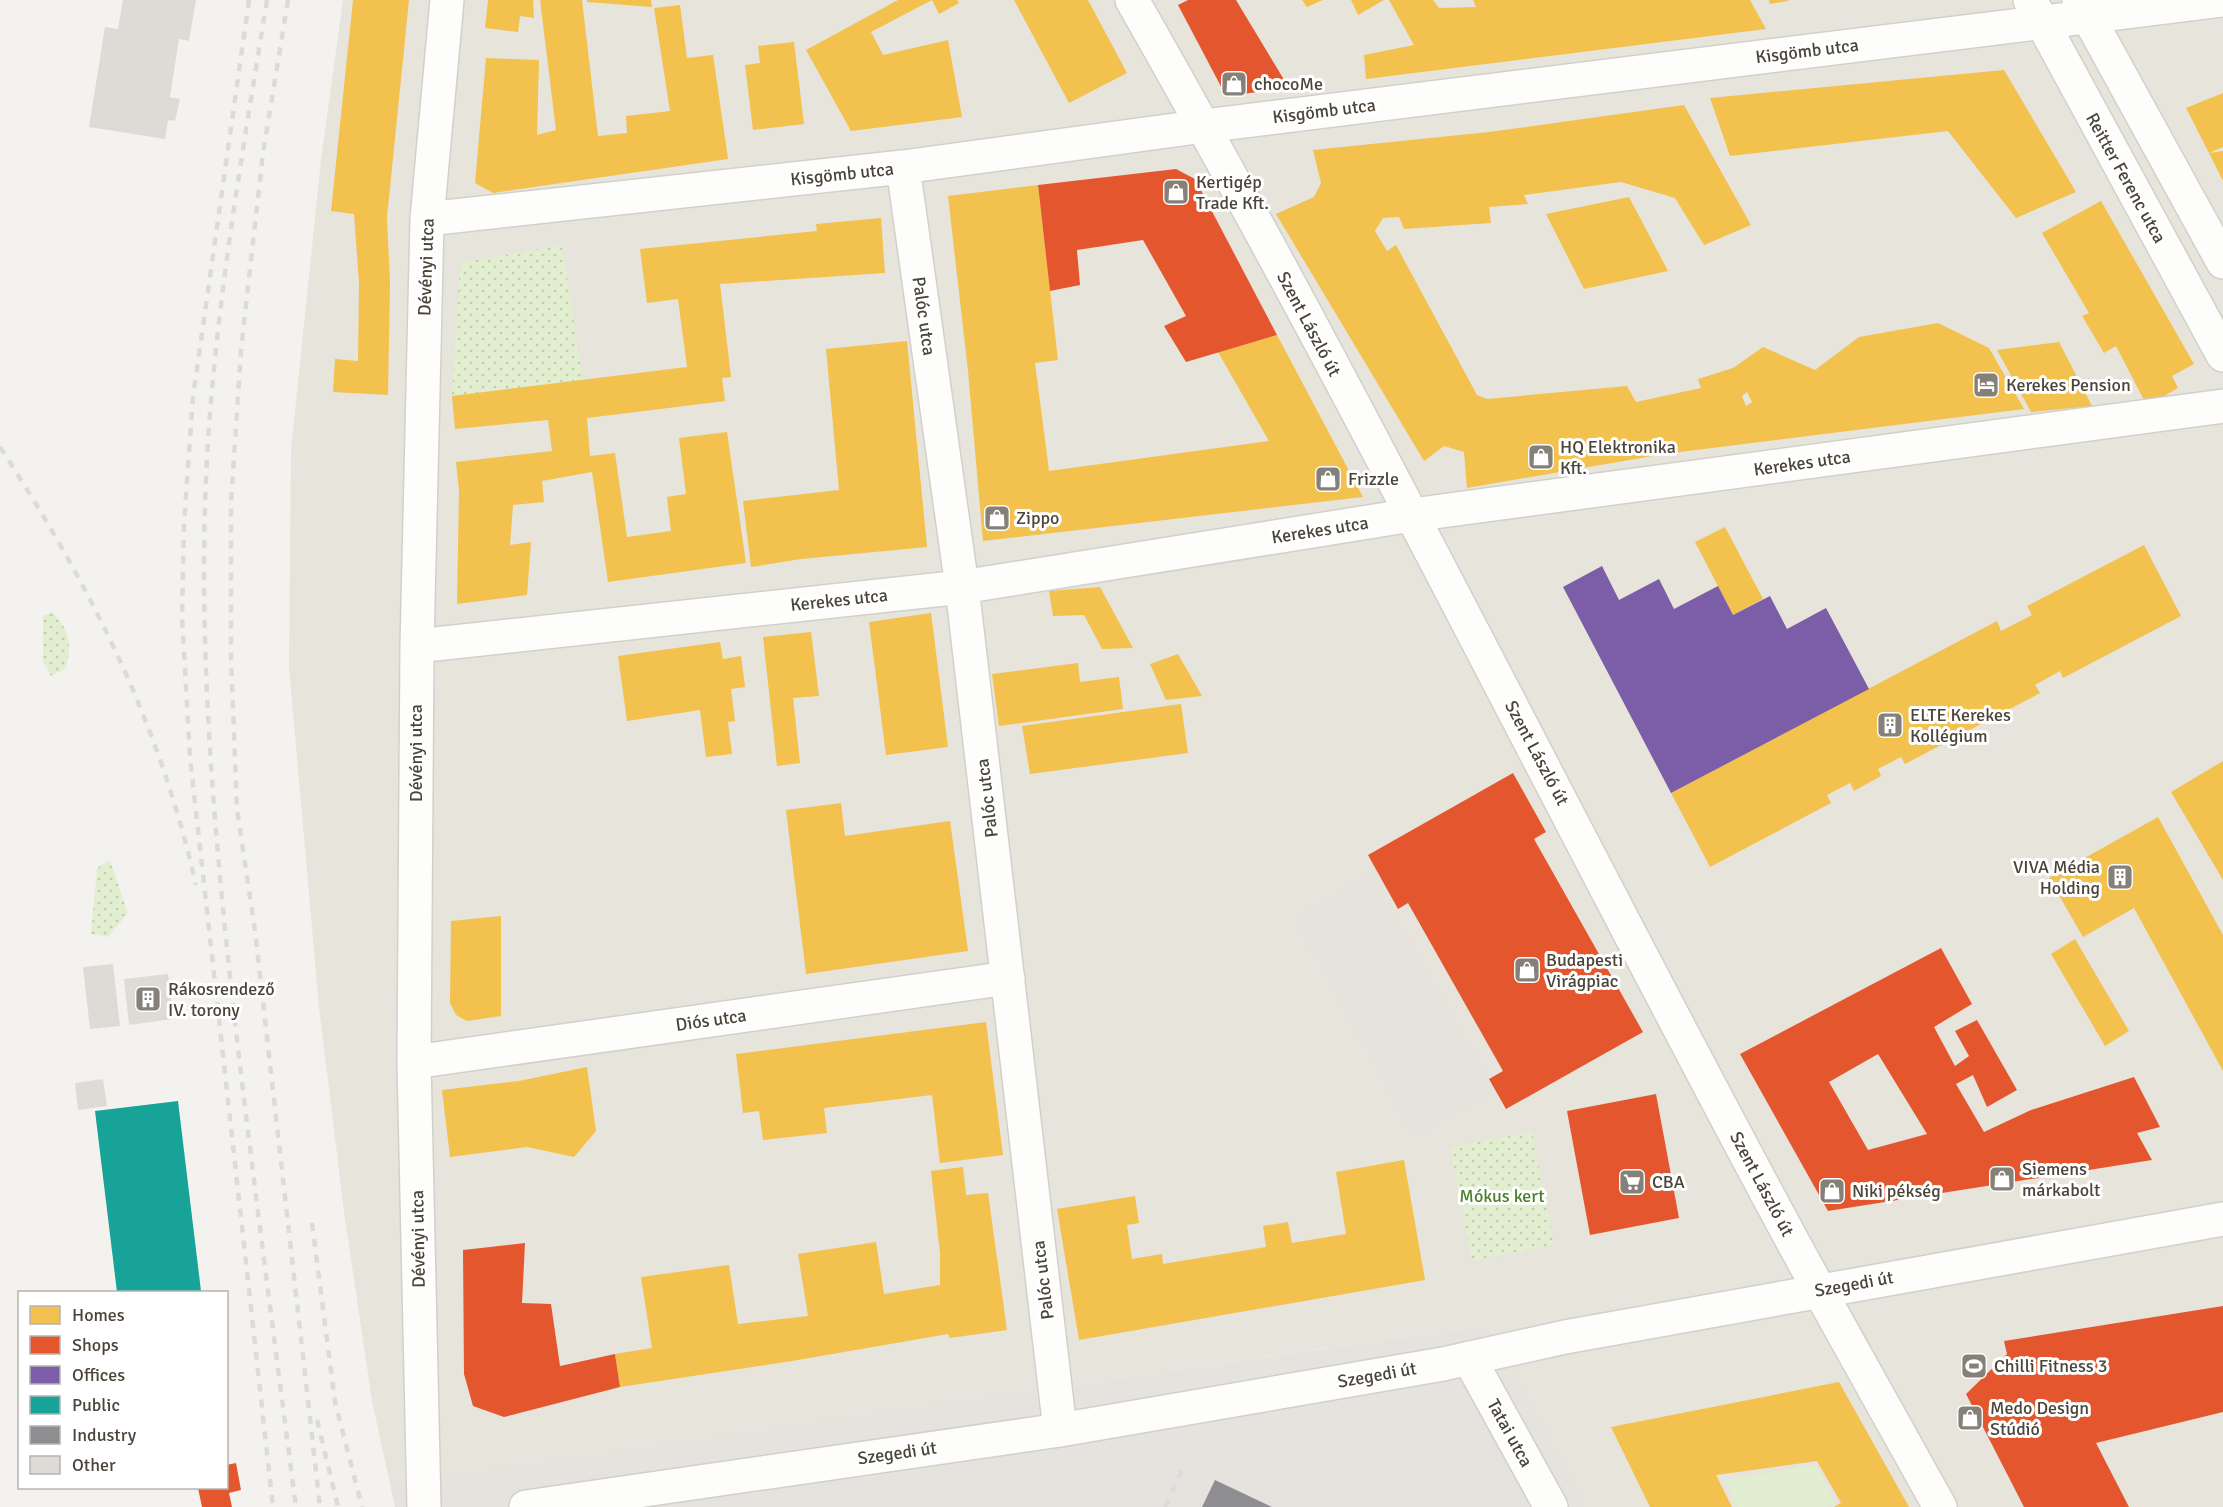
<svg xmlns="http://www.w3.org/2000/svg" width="2223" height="1507" font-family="Signika,sans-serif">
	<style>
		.residential { fill: #e7e4dc }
		.industrial { fill: #e6e2de }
		.grass { fill: url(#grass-dots) }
		.garden { fill: #e1eecf }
		.parking { fill: #e6e3df }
		.homes { fill: #f2c14e; fill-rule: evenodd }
		.shops { fill: #e4572e; fill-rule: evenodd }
		.offices { fill: #7b5ea7 }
		.public { fill: #17a398 }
		.industry { fill: #8d8d92 }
		.building { fill: #dedbd6 }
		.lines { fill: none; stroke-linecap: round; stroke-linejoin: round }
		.minor-casing { stroke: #d2d0cb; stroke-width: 36 }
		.minor { stroke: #fdfdfc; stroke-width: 33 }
		.rail { stroke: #dbdbda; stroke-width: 4.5; stroke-dasharray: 8 8; stroke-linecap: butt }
		.labels { text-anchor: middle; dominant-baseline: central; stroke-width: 6; stroke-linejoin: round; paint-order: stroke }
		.street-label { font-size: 18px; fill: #4b4439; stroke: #fff }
		.poi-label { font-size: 18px; fill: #4b4439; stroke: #fff; text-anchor: start }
		.park-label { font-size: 18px; fill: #4a7f2a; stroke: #fff }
	</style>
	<defs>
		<pattern id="grass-dots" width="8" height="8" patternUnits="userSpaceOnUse" patternTransform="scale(1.5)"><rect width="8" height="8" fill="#e1eecf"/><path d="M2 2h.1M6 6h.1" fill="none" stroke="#c3cdb2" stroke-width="1.8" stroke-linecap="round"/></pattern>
	</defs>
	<rect width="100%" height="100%" fill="#f4f2ee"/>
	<path class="residential" d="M 343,0 L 2223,0 L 2223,1507 L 1587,1507 L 1486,1325 L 390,1484 L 372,1401 L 345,1219 L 319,1007 L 289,667 L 291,450 L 321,160 Z"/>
	<path class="industrial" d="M 1487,1325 L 1587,1507 L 395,1507 L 390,1484 Z"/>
	<path class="grass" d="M 562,245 L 583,381 L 452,396 L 460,263 Z
		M 52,612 C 70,630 72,645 66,668 L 51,676 L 43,662 L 43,616 Z
		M 110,860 L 128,913 L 108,937 L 91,934 L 97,868 Z
		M 1532,1132 L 1554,1245 L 1472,1261 L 1450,1147 Z"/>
	<path class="garden" d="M 1816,1465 L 1835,1503 L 1826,1507 L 1738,1507 L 1724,1480 Z"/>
	<path class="parking" d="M 1370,874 L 1494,1091 L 1414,1136 L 1296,918 Z"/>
	<path class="homes" d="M 353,0 L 409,0 L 387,217 L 390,283 L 388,395 L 333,392 L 335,359 L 358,361 L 359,283 L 354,214 L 331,211 Z
		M 488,0 L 533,0 L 534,18 L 520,16 L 518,32 L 485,28 Z
		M 540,0 L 582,0 L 598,136 L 627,133 L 626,116 L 670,111 L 654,8 L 680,5 L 687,58 L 713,55 L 728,159 L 493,193 L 475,183 L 486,58 L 539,60 L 537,135 L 556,130 Z
		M 587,0 L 651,0 L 652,7 L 587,2 Z
		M 898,0 L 932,0 L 871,32 L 883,55 L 948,40 L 962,117 L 851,131 L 806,50 Z
		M 932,0 L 957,0 L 959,3 L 939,14 Z
		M 1014,0 L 1088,0 L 1127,73 L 1069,103 Z
		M 1302,0 L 1323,0 L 1307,7 Z
		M 1351,0 L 1384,0 L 1358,15 Z
		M 1389,0 L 1433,0 L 1439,8 L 1476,7 L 1473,0 L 1750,0 L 1766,29 L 1366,79 L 1364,55 L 1414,45 Z
		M 1769,0 L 1788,0 L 1788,1 L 1770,4 Z
		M 794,42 L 804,124 L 753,130 L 745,65 L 760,63 L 758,46 Z
		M 2004,70 L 2076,192 L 2016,218 L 1948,131 L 1730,156 L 1710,98 Z
		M 2223,93 L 2223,147 L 2209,153 L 2223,151 L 2223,181 L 2209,153 L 2186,108 Z
		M 1684,105 L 1751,225 L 1704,245 L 1675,198 L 1621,182 L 1524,195 L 1528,204 L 1489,207 L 1491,223 L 1404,229 L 1399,217 L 1383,218 L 1375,231 L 1387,251 L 1396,245 L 1477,395 L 1487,399 L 1627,386 L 1636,402 L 1701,388 L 1698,379 L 1733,368 L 1763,347 L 1815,370 L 1859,337 L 1938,323 L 1989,348 L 2024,409 L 1664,454 L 1467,488 L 1464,452 L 1444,446 L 1424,461 L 1276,214 L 1314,197 L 1321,183 L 1313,150 L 1489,132 ZM 1747,392 L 1752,402 L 1746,406 L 1742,396 Z
		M 1038,185 L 1058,360 L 1035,363 L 1049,471 L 1269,441 L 1218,352 L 1277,335 L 1363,497 L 983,541 L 968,371 L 948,196 Z
		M 1629,197 L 1668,271 L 1584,289 L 1546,214 Z
		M 2101,201 L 2194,364 L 2172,376 L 2178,388 L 2147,406 L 2116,346 L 2104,353 L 2082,316 L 2089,313 L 2042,233 Z
		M 881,218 L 885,273 L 720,284 L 731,377 L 722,378 L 725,401 L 587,418 L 590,456 L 615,453 L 627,537 L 671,531 L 667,497 L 686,494 L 679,438 L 727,432 L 746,563 L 608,582 L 592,472 L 542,481 L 544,502 L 513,505 L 510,545 L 531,542 L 527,595 L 457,604 L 459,490 L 456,462 L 552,451 L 548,420 L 455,429 L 452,396 L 687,367 L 678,299 L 647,303 L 640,249 L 817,231 L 816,224 Z
		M 907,341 L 927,547 L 801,559 L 751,567 L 743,501 L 839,490 L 826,349 Z
		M 2059,342 L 2092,406 L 2031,412 L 1997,350 Z
		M 1725,527 L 1763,599 L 1733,615 L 1695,542 Z
		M 2144,545 L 2181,616 L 2063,678 L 2060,671 L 2035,685 L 2040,693 L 1905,764 L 1901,757 L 1878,769 L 1881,776 L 1854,791 L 1850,783 L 1827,795 L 1831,803 L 1710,867 L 1671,793 L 1997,621 L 2001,631 L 2032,615 L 2027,606 Z
		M 1100,587 L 1133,648 L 1102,649 L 1084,615 L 1053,616 L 1049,591 Z
		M 931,613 L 948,747 L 886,755 L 869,622 Z
		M 811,632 L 819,696 L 793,698 L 800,763 L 777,766 L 763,637 Z
		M 720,642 L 723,659 L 741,656 L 745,687 L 731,689 L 735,721 L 728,722 L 732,754 L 706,757 L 700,710 L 627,721 L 618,656 Z
		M 1178,654 L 1202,696 L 1166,700 L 1150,664 Z
		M 1078,663 L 1080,682 L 1119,677 L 1123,709 L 999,726 L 992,674 Z
		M 1181,704 L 1188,753 L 1030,774 L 1022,726 Z
		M 2223,761 L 2223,880 L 2171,792 Z
		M 841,803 L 845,836 L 950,821 L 968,951 L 806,974 L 786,810 Z
		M 2158,817 L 2223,935 L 2223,1071 L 2134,908 L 2083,937 L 2049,878 Z
		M 501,916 L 501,1016 L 467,1021 L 456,1015 L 450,1003 L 451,921 Z
		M 2075,939 L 2129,1031 L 2105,1046 L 2051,954 Z
		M 986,1022 L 1003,1155 L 940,1163 L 932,1095 L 824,1108 L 827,1133 L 763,1140 L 759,1111 L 743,1113 L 736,1054 Z
		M 587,1067 L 596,1131 L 574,1157 L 527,1147 L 450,1157 L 442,1090 L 519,1081 Z
		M 1404,1160 L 1425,1280 L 1079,1340 L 1057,1209 L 1135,1196 L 1139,1223 L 1127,1225 L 1132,1259 L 1162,1254 L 1163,1264 L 1266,1247 L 1263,1226 L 1288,1222 L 1292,1243 L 1346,1234 L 1336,1172 Z
		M 963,1167 L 966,1195 L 988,1193 L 1007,1330 L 950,1338 L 948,1334 L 792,1361 L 620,1387 L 615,1354 L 652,1348 L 641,1277 L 729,1265 L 738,1324 L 808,1316 L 798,1254 L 876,1242 L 884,1294 L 940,1285 L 940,1254 L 931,1171 Z
		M 1839,1382 L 1909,1507 L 1834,1507 L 1841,1503 L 1817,1461 L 1716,1475 L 1732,1507 L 1650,1507 L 1611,1427 Z"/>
	<path class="shops" d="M 1188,0 L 1236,0 L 1289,88 L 1226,96 L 1178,5 Z
		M 1176,169 L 1195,179 L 1277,335 L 1186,362 L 1164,326 L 1186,316 L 1143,240 L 1077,250 L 1080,285 L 1050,291 L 1038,185 Z
		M 1513,773 L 1546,832 L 1534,839 L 1643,1032 L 1506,1109 L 1489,1079 L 1503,1071 L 1408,903 L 1398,909 L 1368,855 Z
		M 1941,948 L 1972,1004 L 1934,1027 L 1955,1066 L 1969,1056 L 1955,1031 L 1977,1020 L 2017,1090 L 1987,1107 L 1973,1075 L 1956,1084 L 1984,1132 L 2031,1110 L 2134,1077 L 2160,1127 L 2137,1133 L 2152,1160 L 1828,1211 L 1740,1054 ZM 1878,1054 L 1927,1134 L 1868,1150 L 1829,1082 Z
		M 1656,1094 L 1679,1218 L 1590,1235 L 1567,1111 Z
		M 525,1243 L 522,1303 L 551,1304 L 560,1366 L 615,1354 L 620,1387 L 504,1417 L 473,1406 L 464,1374 L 463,1250 Z
		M 2223,1306 L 2223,1412 L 2096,1443 L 2129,1507 L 2024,1507 L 1966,1394 L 2007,1354 L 2004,1341 Z
		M 236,1463 L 241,1490 L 229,1493 L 232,1507 L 202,1507 L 198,1488 L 226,1488 L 226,1465 Z"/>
	<path class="offices" d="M 1602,566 L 1619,600 L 1659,579 L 1674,609 L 1718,586 L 1733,615 L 1770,596 L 1787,629 L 1826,608 L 1869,689 L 1671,793 L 1563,587 Z"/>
	<path class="public" d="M 178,1101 L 201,1291 L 117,1292 L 95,1111 Z"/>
	<path class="industry" d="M 1215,1480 L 1272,1507 L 1202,1507 Z"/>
	<path class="building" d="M 123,0 L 196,0 L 189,41 L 179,39 L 170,97 L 180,99 L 175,121 L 168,120 L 165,139 L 89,127 L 105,27 L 118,29 Z
		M 113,964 L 120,1026 L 90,1029 L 83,967 Z
		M 168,974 L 173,1019 L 129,1025 L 124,979 Z
		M 103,1079 L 107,1106 L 78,1110 L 75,1083 Z"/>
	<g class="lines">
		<defs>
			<path id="minor" d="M 1132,0 C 1365,408 1571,831 1794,1244 C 1842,1332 1891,1419 1940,1507
				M 2030,0 L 2223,355
				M 2079,0 L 2223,262
				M 903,167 L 962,587 L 1060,1430
				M 427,219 L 903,167 L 1204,126 L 2222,0
				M 417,646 L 962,587 L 1412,515 L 2223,406
				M 414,1062 L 1008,978
				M 1469,1358 L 1551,1507
				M 424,1507 L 414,1062 L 417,646 L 427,219 L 447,0
				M 526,1507 L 1060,1430 L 1443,1364 L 1565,1337 L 2223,1219"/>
		</defs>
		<use href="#minor" class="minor-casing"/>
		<use href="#minor" class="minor"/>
		<path class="rail" d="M 249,0 L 193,397 L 184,524 L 182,617 L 190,757 L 273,1507
			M 267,0 C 240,168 210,336 205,506 C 200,679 216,851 235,1023 C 254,1185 275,1346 296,1507
			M 288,0 L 263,153 L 241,350 L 231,504 L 231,657 L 237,809 L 255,931 L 320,1507
			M 0,447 C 91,587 159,721 196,885
			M 312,1223 L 335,1402 L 362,1507
			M 317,1420 L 338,1507
			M 1165,1507 L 1183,1468"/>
	</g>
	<defs>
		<symbol id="shop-square" viewBox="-11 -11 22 22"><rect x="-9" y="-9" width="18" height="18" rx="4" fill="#868178" stroke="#fff"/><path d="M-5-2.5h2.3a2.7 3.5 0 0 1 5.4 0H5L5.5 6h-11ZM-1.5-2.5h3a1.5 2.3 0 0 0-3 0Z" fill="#fff"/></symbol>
		<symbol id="hotel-square" viewBox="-11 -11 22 22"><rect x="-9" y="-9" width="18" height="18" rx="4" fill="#868178" stroke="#fff"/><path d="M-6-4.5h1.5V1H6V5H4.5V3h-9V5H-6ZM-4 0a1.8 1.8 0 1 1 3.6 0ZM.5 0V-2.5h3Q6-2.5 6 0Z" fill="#fff"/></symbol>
		<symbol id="building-square" viewBox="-11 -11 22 22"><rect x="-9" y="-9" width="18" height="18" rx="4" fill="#868178" stroke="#fff"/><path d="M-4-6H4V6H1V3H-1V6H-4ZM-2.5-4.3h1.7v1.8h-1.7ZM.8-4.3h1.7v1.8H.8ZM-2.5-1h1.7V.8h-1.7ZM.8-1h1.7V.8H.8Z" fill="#fff"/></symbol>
		<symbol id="supermarket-square" viewBox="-11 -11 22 22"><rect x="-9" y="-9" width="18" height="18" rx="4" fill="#868178" stroke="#fff"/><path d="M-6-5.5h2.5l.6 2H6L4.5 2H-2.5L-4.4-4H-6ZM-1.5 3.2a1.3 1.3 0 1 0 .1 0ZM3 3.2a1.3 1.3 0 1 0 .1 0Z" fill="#fff"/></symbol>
		<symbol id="stadium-square" viewBox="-11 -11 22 22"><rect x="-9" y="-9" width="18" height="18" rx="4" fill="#868178" stroke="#fff"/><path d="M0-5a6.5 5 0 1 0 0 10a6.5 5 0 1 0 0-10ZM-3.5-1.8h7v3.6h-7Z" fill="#fff"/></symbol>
	</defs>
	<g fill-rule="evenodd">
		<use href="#shop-square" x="1219" y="69" width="30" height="30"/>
		<use href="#shop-square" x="1161" y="177" width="30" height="30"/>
		<use href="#hotel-square" x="1971" y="370" width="30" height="30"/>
		<use href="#shop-square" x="1526" y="442" width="30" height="30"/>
		<use href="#shop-square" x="1313" y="464" width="30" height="30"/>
		<use href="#shop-square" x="982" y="503" width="30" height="30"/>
		<use href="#building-square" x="1875" y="710" width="30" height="30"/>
		<use href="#building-square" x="2105" y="862" width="30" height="30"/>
		<use href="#shop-square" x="1512" y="955" width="30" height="30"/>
		<use href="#building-square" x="133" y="984" width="30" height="30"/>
		<use href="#shop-square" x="1987" y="1164" width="30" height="30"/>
		<use href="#supermarket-square" x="1617" y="1167" width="30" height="30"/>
		<use href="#shop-square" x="1817" y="1176" width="30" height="30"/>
		<use href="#stadium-square" x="1959" y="1351" width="30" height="30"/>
		<use href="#shop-square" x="1955" y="1403" width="30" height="30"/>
	</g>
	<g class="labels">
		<g class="street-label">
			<text transform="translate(1807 51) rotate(-7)">Kisgömb utca</text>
			<text transform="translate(1324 111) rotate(-7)">Kisgömb utca</text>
			<text transform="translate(842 174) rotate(-6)">Kisgömb utca</text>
			<text transform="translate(2126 178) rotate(61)">Reitter Ferenc utca</text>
			<text transform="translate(426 267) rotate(-88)">Dévényi utca</text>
			<text transform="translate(924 316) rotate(82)">Palóc utca</text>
			<text transform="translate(1309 324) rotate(62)">Szent László út</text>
			<text transform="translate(1802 463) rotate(-8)">Kerekes utca</text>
			<text transform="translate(1320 530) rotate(-9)">Kerekes utca</text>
			<text transform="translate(839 600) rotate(-6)">Kerekes utca</text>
			<text transform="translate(416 753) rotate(-90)">Dévényi utca</text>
			<text transform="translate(1537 753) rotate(62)">Szent László út</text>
			<text transform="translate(987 798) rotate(-97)">Palóc utca</text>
			<text transform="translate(711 1020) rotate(-8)">Diós utca</text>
			<text transform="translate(1762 1184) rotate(62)">Szent László út</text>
			<text transform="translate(418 1239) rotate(-91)">Dévényi utca</text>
			<text transform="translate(1043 1280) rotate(-97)">Palóc utca</text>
			<text transform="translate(1854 1284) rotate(-10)">Szegedi út</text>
			<text transform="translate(1377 1375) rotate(-10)">Szegedi út</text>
			<text transform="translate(1510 1433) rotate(61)">Tatai utca</text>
			<text transform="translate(897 1453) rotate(-8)">Szegedi út</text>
		</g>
		<g class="poi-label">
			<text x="1254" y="84">chocoMe</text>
			<text x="1196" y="182">Kertigép<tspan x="1196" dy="21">Trade Kft.</tspan></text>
			<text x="2006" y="385">Kerekes Pension</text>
			<text x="1560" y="447">HQ Elektronika<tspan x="1560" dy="21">Kft.</tspan></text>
			<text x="1348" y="479">Frizzle</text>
			<text x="1016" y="518">Zippo</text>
			<text x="1910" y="715">ELTE Kerekes<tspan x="1910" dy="21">Kollégium</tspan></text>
			<text x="2100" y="867" text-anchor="end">VIVA Média<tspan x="2100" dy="21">Holding</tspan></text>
			<text x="1546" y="960">Budapesti<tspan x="1546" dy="21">Virágpiac</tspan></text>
			<text x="168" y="989">Rákosrendező<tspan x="168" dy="21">IV. torony</tspan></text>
			<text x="2022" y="1169">Siemens<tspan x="2022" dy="21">márkabolt</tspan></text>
			<text x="1652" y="1182">CBA</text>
			<text x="1852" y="1191">Niki pékség</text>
			<text x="1994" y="1366">Chilli Fitness 3</text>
			<text x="1990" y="1408">Medo Design<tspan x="1990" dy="21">Stúdió</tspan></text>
		</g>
		<g class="park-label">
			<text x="1502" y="1196">Mókus kert</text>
		</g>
	</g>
	<rect x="18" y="1291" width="210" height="198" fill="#ffffff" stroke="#b7b4b0" stroke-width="1.5"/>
	<rect x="30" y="1306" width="30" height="18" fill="#f2c14e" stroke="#b7b4b0" stroke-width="1.5"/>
	<text x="72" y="1321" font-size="18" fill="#4b4439">Homes</text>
	<rect x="30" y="1336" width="30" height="18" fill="#e4572e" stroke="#b7b4b0" stroke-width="1.5"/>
	<text x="72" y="1351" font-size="18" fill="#4b4439">Shops</text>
	<rect x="30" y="1366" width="30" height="18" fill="#7b5ea7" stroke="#b7b4b0" stroke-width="1.5"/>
	<text x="72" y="1381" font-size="18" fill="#4b4439">Offices</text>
	<rect x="30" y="1396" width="30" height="18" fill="#17a398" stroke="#b7b4b0" stroke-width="1.5"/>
	<text x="72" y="1411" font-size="18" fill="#4b4439">Public</text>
	<rect x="30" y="1426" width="30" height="18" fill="#8d8d92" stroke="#b7b4b0" stroke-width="1.5"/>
	<text x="72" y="1441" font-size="18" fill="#4b4439">Industry</text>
	<rect x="30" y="1456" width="30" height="18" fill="#dedbd6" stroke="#b7b4b0" stroke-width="1.5"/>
	<text x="72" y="1471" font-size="18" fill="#4b4439">Other</text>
</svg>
